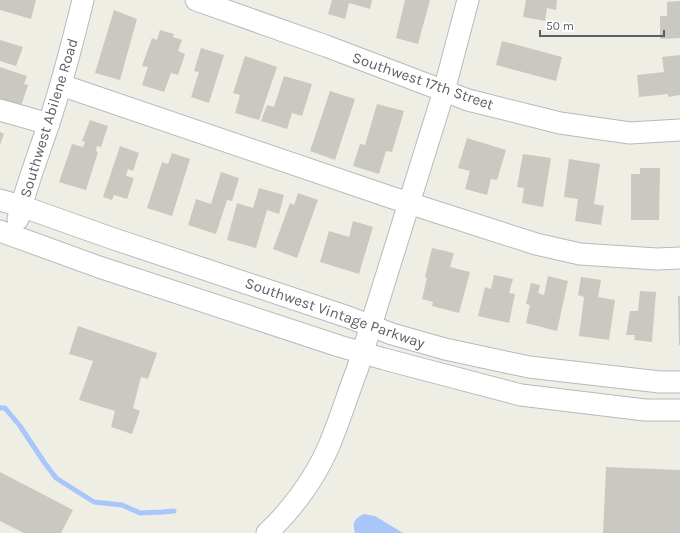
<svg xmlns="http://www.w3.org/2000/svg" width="680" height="533" font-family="Karla,sans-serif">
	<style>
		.water { fill: #a9c6fa }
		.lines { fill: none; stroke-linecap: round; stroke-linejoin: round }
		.stream { stroke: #a9c6fa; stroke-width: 5 }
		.building { fill: #cac9c1 }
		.minor-casing { stroke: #b7b9be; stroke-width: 23 }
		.minor { stroke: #fff; stroke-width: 21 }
		.labels { text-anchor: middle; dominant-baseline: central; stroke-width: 3; stroke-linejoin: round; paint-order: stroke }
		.street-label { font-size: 15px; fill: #5d5f65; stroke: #fff }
	</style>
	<rect width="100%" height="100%" fill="#eeeee5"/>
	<path class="water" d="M 364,514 L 375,516 L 403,533 L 355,533 C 352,522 354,519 364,514 Z"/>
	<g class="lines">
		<path class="stream" d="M 0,408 L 5,408 L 20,426 L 44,462 L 56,478 L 94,502 L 122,505 L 140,513 L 163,512 L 174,511"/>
	</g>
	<path class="building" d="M 0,0 L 36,0 L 31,19 L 0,10 Z
		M 332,0 L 372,0 L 370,9 L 349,3 L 345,19 L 328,14 Z
		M 405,0 L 430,0 L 418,44 L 396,38 Z
		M 526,0 L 557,0 L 556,10 L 547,8 L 545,21 L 523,17 Z
		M 680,1 L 680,38 L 660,39 L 660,16 L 667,16 L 667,2 Z
		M 114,10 L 137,19 L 120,80 L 95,73 Z
		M 160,30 L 174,34 L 173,37 L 182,40 L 178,51 L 185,54 L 178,75 L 171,73 L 164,92 L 142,85 L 148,67 L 142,66 L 152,38 L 157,40 Z
		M 0,40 L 23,47 L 16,66 L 0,61 Z
		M 502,41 L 562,57 L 556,81 L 496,65 Z
		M 201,48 L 224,55 L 209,103 L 191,97 L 199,72 L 194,71 Z
		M 680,55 L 680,95 L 668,97 L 668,94 L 639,97 L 637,75 L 664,72 L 662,57 Z
		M 245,56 L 277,67 L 259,120 L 235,113 L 240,95 L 233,93 Z
		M 0,67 L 27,76 L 24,84 L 28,85 L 21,106 L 0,99 Z
		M 284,76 L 312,84 L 302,116 L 292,113 L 287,129 L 261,121 L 267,105 L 274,107 Z
		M 330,91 L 355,99 L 335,160 L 310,151 Z
		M 377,104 L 404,111 L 392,152 L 386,151 L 379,174 L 353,166 L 360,144 L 365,145 Z
		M 90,120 L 108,126 L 101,147 L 97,146 L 96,151 L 98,152 L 86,190 L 59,182 L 72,144 L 83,147 L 85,142 L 82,141 Z
		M 0,132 L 4,134 L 0,145 Z
		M 467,138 L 506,150 L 497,180 L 491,179 L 487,195 L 465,189 L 470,171 L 458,168 Z
		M 120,146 L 139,153 L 133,171 L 128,169 L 126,176 L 134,178 L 127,199 L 114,195 L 112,200 L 103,197 Z
		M 172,153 L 190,159 L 172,216 L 147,208 L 162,162 L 168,164 Z
		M 523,154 L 551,158 L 543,207 L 522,203 L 524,188 L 517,187 Z
		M 569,159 L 600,164 L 594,204 L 604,206 L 601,225 L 575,221 L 578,199 L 564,197 Z
		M 640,168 L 660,168 L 659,220 L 631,220 L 631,174 L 640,174 Z
		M 221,172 L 239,178 L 232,201 L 227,200 L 216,234 L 188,225 L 196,199 L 211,204 Z
		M 259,188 L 284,195 L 279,214 L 267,210 L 256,248 L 227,240 L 237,203 L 253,208 Z
		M 298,193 L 318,200 L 297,258 L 273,249 L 290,203 L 294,205 Z
		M 353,221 L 373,227 L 359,274 L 320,262 L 329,231 L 349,237 Z
		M 432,248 L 454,253 L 450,267 L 470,272 L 459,313 L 432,306 L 433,302 L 422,299 L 427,278 L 425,277 Z
		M 494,275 L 513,279 L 509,293 L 515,294 L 509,323 L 478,316 L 485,287 L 491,289 Z
		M 548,276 L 568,281 L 557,331 L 526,323 L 530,305 L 526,304 L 531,283 L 540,285 L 538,293 L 544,295 Z
		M 581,277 L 601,280 L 598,297 L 615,300 L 609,340 L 579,336 L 584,297 L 578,295 Z
		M 640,291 L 656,292 L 652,342 L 634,340 L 635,335 L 626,335 L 630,311 L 638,311 Z
		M 678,296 L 680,296 L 680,345 L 679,345 Z
		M 78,326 L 157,353 L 148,379 L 141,377 L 133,408 L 140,411 L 132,434 L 111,427 L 115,411 L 79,400 L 93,361 L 69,354 Z
		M 606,467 L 680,470 L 680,533 L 603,533 Z
		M 0,472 L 73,510 L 61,533 L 24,533 L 0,521 Z"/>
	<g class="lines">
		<defs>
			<path id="minor" d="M 196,0 L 326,46 L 468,100 L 560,123 L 630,133 L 680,130
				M 61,85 L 393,198 L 536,244 L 580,254 L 657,259 L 680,258
				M 0,110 L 49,124
				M 0,200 L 21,206 L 111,238 L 348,317 L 392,334 L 445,349 L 529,367 L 660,382 L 680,382
				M 18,219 C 26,186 38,156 49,123 C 62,83 73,41 83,0
				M 0,231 L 99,267 L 339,346 L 384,359 L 521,395 L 645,410 L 680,410
				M 267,533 C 291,511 315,478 328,448 C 339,423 347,396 357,370 L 444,91 L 468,0"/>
		</defs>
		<use href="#minor" class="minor-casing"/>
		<use href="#minor" class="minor"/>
	</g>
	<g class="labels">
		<g class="street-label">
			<text transform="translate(423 81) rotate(19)">Southwest 17th Street</text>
			<text transform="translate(49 118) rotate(-73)">Southwest Abilene Road</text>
			<text transform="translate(335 313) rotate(19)">Southwest Vintage Parkway</text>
		</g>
	</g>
	<path d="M540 30v6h124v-6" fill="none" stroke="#5d5f65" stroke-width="2"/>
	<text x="546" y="30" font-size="12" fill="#5d5f65" stroke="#ffffff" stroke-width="3" paint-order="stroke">50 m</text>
</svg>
